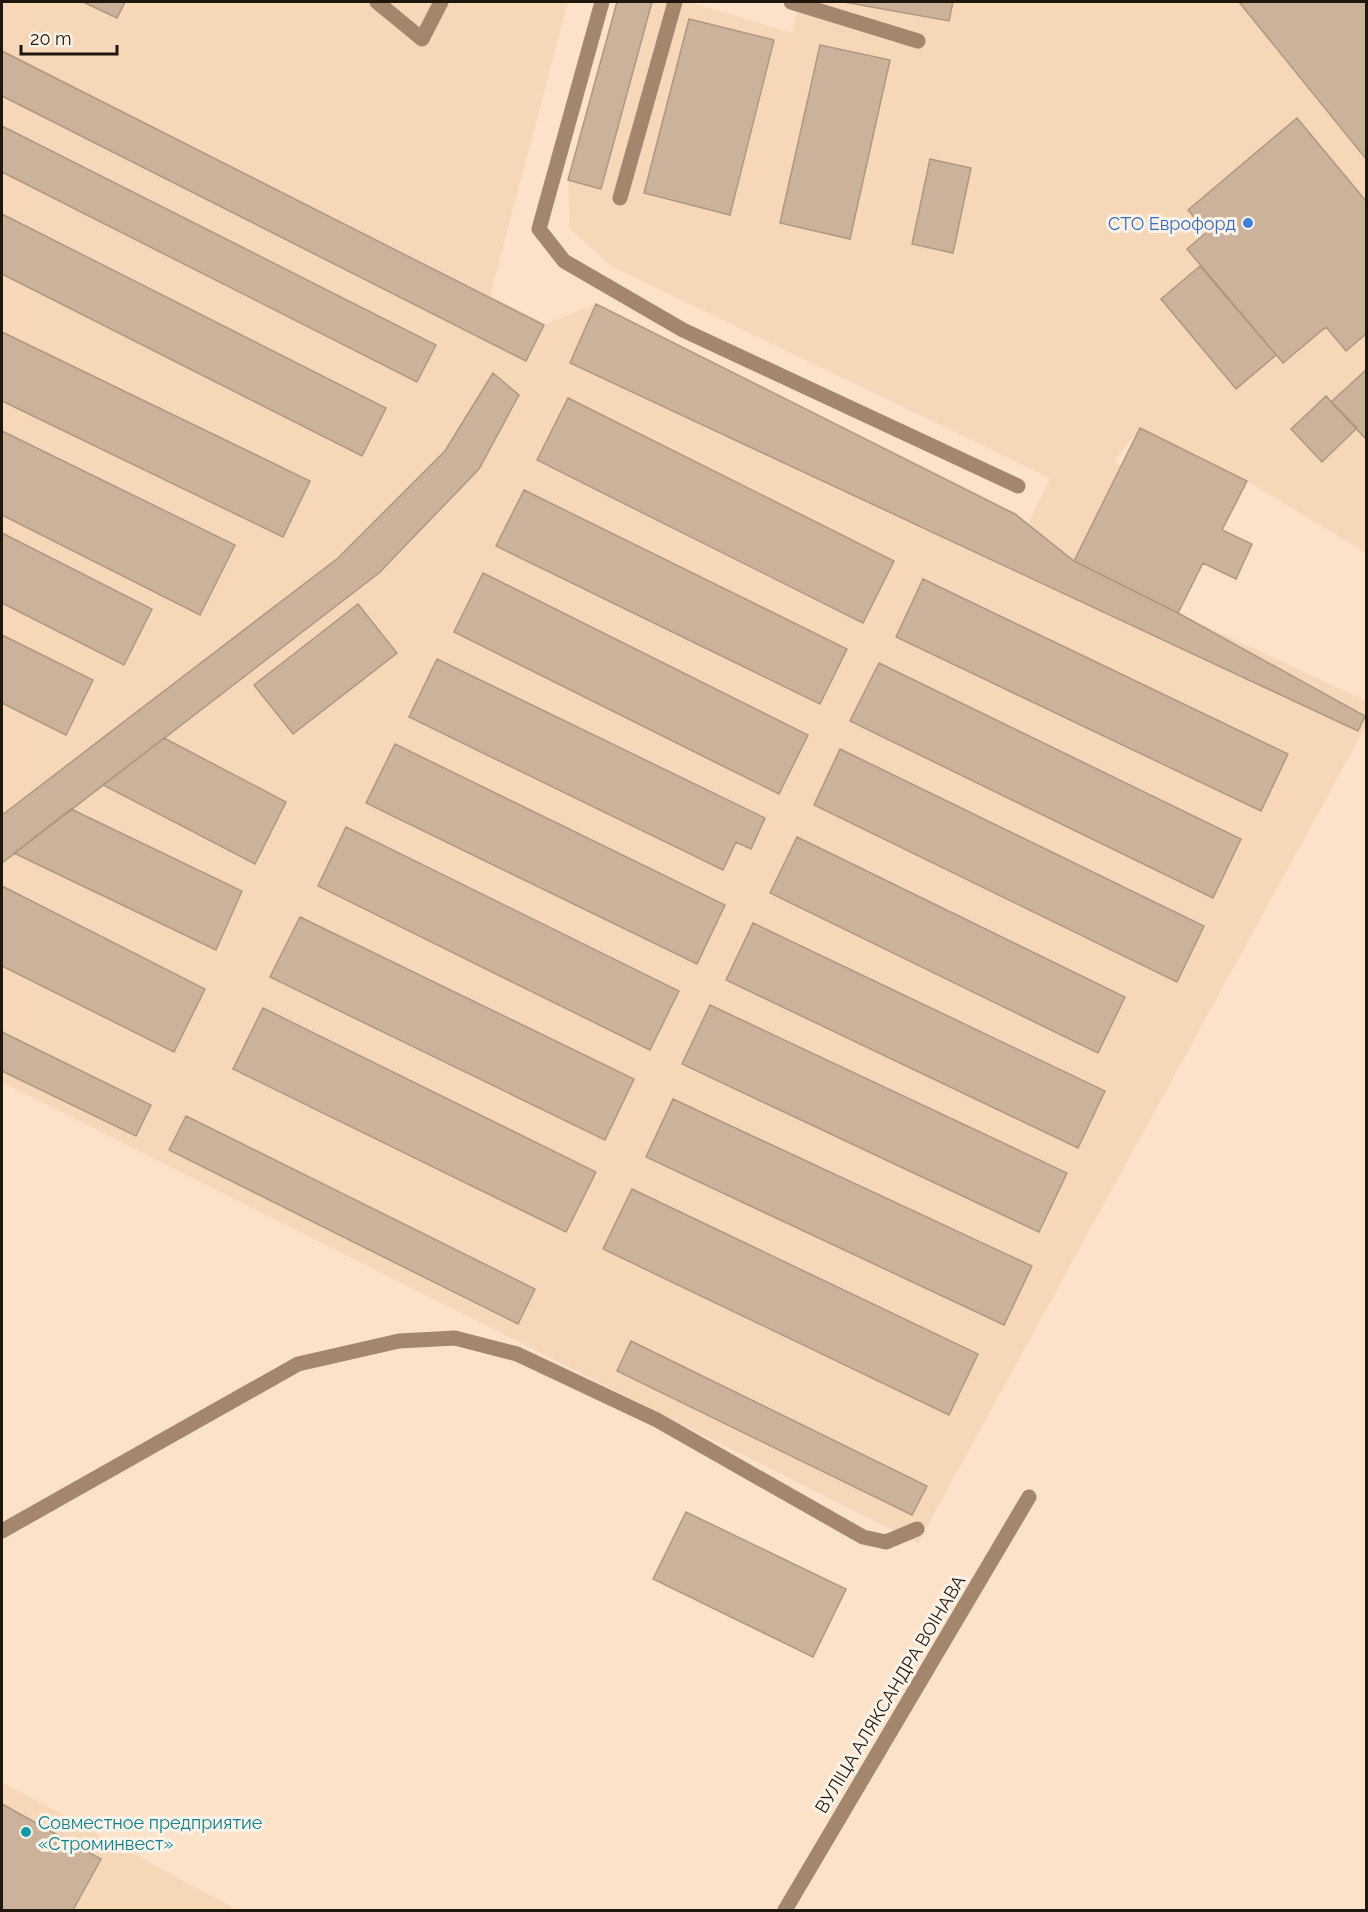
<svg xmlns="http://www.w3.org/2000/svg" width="1368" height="1912" font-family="Raleway,sans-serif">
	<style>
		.built { fill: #f6d8b9 }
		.building { fill: #cbb39b; stroke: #ae9880; stroke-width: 1.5 }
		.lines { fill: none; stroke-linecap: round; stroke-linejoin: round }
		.service { stroke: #a3866c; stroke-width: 15 }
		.minor { stroke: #a3866c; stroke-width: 15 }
		.shop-dot { fill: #3f7fe0; stroke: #fcf3e8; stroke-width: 2 }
		.culture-dot { fill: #0f9aa8; stroke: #fcf3e8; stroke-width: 2 }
		.labels { text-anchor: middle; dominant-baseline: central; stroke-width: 6; stroke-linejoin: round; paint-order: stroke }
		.shop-label { font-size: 18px; fill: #366cbe; stroke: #fcf3e8; text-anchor: end }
		.street-label { font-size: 18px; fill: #1f170e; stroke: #fcf3e8 }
		.culture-label { font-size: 18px; fill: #0d838f; stroke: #fcf3e8; text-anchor: start }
	</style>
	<rect width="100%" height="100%" fill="#fbe2c9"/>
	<path class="built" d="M 2,2 L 568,2 L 490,296 L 546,324 L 596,304 L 1015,514 L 1028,524 L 1050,478 L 611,266 L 570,229 L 568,180 L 617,2 L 689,2 L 792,33 L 800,2 L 1366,2 L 1366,553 L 1247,481 L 1140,428 L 1114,462 L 1121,465 L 1074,561 L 1178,613 L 1366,701 L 1366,726 L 918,1543 L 2,1082 Z
		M 2,1782 L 237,1910 L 2,1910 Z"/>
	<path class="building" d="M 83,2 L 125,2 L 117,18 Z
		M 617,2 L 652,2 L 601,189 L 568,180 Z
		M 844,2 L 953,2 L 949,21 Z
		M 1239,2 L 1366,2 L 1366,159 Z
		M 689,19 L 774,40 L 730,215 L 644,193 Z
		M 820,45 L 890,60 L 850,239 L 780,223 Z
		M 2,51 L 544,325 L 526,361 L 2,96 Z
		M 1297,118 L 1366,201 L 1366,334 L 1346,351 L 1326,327 L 1283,363 L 1187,249 L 1207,232 L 1188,210 Z
		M 2,126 L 436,345 L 417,382 L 2,172 Z
		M 930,159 L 971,168 L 953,253 L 912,244 Z
		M 2,214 L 386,408 L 362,456 L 2,274 Z
		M 1200,266 L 1276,355 L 1236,389 L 1161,299 Z
		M 596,304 L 1015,514 L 1074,561 L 1178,613 L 1365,716 L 1358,731 L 570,363 Z
		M 2,332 L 310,481 L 283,537 L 2,401 Z
		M 1366,370 L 1366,439 L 1331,402 Z
		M 493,373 L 519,395 L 479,469 L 379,573 L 2,863 L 2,815 L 338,558 L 445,451 Z
		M 1326,396 L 1357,428 L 1322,462 L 1291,429 Z
		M 568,398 L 894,561 L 863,623 L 537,460 Z
		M 1140,428 L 1247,481 L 1222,530 L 1252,544 L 1236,579 L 1203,563 L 1178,613 L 1074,561 Z
		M 2,431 L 235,545 L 200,615 L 2,515 Z
		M 524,490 L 847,649 L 820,704 L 496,546 Z
		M 2,533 L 152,609 L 124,665 L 2,603 Z
		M 483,573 L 808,735 L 779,794 L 454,632 Z
		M 923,579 L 1288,754 L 1261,811 L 896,637 Z
		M 358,604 L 397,653 L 293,734 L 254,685 Z
		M 2,635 L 93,680 L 66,735 L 2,703 Z
		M 437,659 L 765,818 L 751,849 L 736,842 L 723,870 L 409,717 Z
		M 879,663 L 1241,839 L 1213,898 L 850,721 Z
		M 164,738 L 286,802 L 255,864 L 103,785 Z
		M 395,744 L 725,905 L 697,964 L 366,803 Z
		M 840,749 L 1204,926 L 1177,982 L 814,805 Z
		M 71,809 L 242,891 L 216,950 L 14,853 Z
		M 346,827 L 679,991 L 650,1050 L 318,886 Z
		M 797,837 L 1125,997 L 1098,1053 L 770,893 Z
		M 2,886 L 205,989 L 174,1052 L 2,966 Z
		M 300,917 L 634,1079 L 605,1140 L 270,977 Z
		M 753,923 L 1105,1091 L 1078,1148 L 726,980 Z
		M 710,1005 L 1067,1173 L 1039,1232 L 682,1064 Z
		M 263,1008 L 596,1172 L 566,1232 L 233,1069 Z
		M 2,1032 L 151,1105 L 136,1136 L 2,1071 Z
		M 673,1099 L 1032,1266 L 1004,1325 L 646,1157 Z
		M 186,1116 L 535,1289 L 518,1324 L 169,1150 Z
		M 632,1189 L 978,1354 L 949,1415 L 603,1249 Z
		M 631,1341 L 927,1486 L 912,1515 L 617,1371 Z
		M 686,1512 L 846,1589 L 813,1657 L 653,1579 Z
		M 2,1804 L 101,1859 L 73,1910 L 2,1910 Z"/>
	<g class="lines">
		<path class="service" d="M 377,2 L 422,39 L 441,2
			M 602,2 L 539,229 L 564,261 L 683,330 L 1018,486
			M 791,2 L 918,41
			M 620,198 L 675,2
			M 2,1531 L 298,1364 L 399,1341 L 455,1338 L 517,1354 L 657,1420 L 863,1537 L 886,1542 L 917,1529"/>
		<path class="minor" d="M 785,1910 L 1029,1497"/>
	</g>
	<circle class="shop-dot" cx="1248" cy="223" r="6"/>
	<circle class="culture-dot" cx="26" cy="1832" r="6"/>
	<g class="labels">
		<g class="shop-label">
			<text x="1236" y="223">СТО Еврофорд</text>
		</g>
		<g class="street-label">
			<text transform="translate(890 1694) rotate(-59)">ВУЛІЦА АЛЯКСАНДРА ВОІНАВА</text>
		</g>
		<g class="culture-label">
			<text x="38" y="1822">Совместное предприятие<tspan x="38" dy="21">«Строминвест»</tspan></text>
		</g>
	</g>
	<rect width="1368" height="1912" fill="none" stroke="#1f170e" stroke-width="6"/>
	<path d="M21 45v9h96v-9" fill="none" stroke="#1f170e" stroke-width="3"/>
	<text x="30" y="45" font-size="18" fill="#1f170e" stroke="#fcf3e8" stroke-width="4.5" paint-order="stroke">20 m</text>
</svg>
